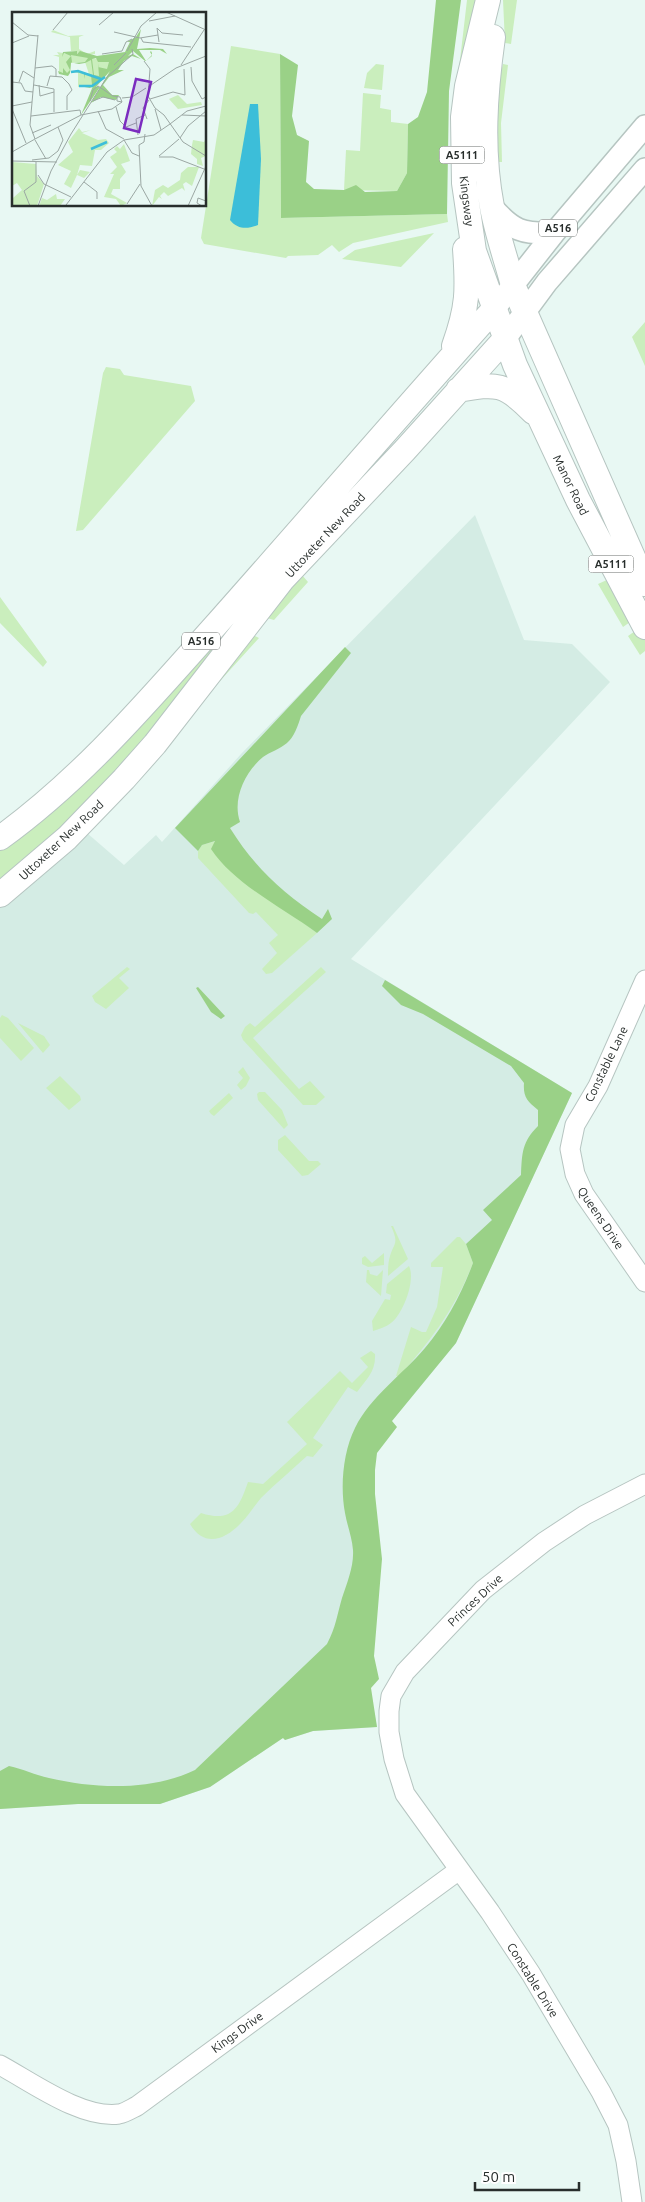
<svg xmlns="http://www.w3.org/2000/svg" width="645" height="2202" font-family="Ubuntu,sans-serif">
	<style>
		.built { fill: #d4ece4 }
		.green { fill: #caeebd }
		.forest { fill: #9ad187 }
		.water { fill: #3cbed9 }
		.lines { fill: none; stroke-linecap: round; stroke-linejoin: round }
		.secondary-casing { stroke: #b6c5c1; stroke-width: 21 }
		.primary-casing { stroke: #b6c5c1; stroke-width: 24 }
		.highway-casing { stroke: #b6c5c1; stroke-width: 26 }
		.secondary { stroke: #fff; stroke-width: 19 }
		.primary { stroke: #fff; stroke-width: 21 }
		.highway { stroke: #fff; stroke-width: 24 }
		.labels { text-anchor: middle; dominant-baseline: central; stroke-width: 4.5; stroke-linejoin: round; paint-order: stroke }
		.shield { fill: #fff; stroke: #686d6b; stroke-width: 1 }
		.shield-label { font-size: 11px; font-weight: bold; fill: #282e2c }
		.street-label { font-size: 12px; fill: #282e2c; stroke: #fff }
		.inset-river { fill: none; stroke: #3cbed9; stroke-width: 2.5 }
		.inset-road { fill: none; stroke: #9ba7a3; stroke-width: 1 }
		.view { fill: #7b2cbf; fill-opacity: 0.15; stroke: #7b2cbf; stroke-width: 2.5 }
		.inset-edge { fill: none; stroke: #282e2c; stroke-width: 2.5 }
	</style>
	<rect width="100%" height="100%" fill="#e8f8f3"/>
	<path class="built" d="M 475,515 L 524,640 L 572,644 L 610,682 L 351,959 L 572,1093 L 456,1343 L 378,1438 L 372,1451 L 364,1660 L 377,1727 L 313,1731 L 285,1740 L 283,1738 L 210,1787 L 160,1804 L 78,1804 L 0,1809 L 0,903 L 87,833 L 124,865 L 156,835 L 162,842 L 241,754 Z"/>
	<path class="green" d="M 467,0 L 479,0 L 455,103 Z
		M 503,0 L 517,0 L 511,44 L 505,43 Z
		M 231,46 L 280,54 L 281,218 L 447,214 L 448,222 L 353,243 L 339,252 L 332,245 L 318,255 L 288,256 L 286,258 L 204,244 L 201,238 Z
		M 376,64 L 384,65 L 382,90 L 364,88 L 367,73 Z
		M 503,64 L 508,65 L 501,123 L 502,162 L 498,162 L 493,106 Z
		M 363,93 L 381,95 L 380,108 L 391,110 L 391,122 L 408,124 L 407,173 L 397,191 L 344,190 L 346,150 L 360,151 Z
		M 434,233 L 401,267 L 342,259 L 355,250 Z
		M 645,322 L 645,366 L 632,337 Z
		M 106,367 L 120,369 L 124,375 L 191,386 L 195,401 L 83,530 L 76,531 L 103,373 Z
		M 302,575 L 308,582 L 274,620 L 267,618 L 266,617 Z
		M 609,579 L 633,620 L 623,627 L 598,584 Z
		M 0,597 L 47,662 L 43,667 L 0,623 Z
		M 240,614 L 242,614 L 153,732 L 71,822 L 0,885 L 0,848 Z
		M 638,629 L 645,640 L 645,651 L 640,655 L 628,636 Z
		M 253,635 L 259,638 L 220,681 L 218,679 Z
		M 216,841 L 289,912 L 317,933 L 272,973 L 266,974 L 262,969 L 277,953 L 269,943 L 278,935 L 256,912 L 253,914 L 249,913 L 198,858 L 198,851 L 202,845 Z
		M 127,967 L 130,969 L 119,978 L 129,988 L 106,1009 L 95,1002 L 92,996 Z
		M 321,967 L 326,972 L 253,1038 L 299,1089 L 310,1081 L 325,1097 L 316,1105 L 303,1105 L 243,1040 L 241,1035 L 245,1027 L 250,1023 L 255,1027 Z
		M 2,1015 L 8,1018 L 34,1048 L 21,1061 L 0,1038 L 0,1018 Z
		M 18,1023 L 44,1036 L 50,1045 L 43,1053 Z
		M 243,1067 L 250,1078 L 246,1086 L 241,1090 L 237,1085 L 243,1078 L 238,1072 Z
		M 60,1076 L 80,1096 L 81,1100 L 69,1110 L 46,1088 Z
		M 259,1092 L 265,1092 L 282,1110 L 288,1125 L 284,1129 L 258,1100 L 257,1094 Z
		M 229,1093 L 233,1098 L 214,1116 L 211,1114 L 209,1111 Z
		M 285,1135 L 309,1161 L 318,1161 L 321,1164 L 308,1175 L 302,1176 L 278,1150 L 278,1140 Z
		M 391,1226 L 393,1226 L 408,1259 L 388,1276 C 388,1271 388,1265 389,1260 C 393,1242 400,1246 391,1226 Z
		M 457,1237 L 460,1237 L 466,1244 L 473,1263 C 456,1307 430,1342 399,1376 L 396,1376 L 411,1327 L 422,1332 L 426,1332 L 437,1307 L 443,1267 L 431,1267 L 431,1263 Z
		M 384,1253 L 384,1265 L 368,1267 L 362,1264 L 362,1258 L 365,1256 L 372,1263 Z
		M 409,1266 C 416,1280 403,1314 391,1323 C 386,1327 379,1329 373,1331 L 372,1321 L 385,1299 L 390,1300 L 391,1295 L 386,1293 L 387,1284 Z
		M 367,1270 L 369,1270 L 370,1274 L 377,1276 L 383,1270 L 381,1296 L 366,1282 Z
		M 371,1351 L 375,1354 C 376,1371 367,1379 357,1392 L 348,1387 L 313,1438 L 323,1445 L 313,1457 L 307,1456 C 292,1470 276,1483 261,1498 C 254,1506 249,1515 241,1523 C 225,1540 204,1548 190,1524 L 201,1513 C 232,1523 239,1508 248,1482 L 263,1484 L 307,1444 L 287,1422 L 340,1371 L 352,1383 L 368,1367 L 360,1358 Z"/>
	<path class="forest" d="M 436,0 L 461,0 L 449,91 L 447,214 L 281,218 L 280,54 L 298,65 L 292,116 L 297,135 L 309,141 L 306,182 L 314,189 L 344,190 L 356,185 L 365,192 L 397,191 L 407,173 L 408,124 L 418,117 L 427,92 Z
		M 345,647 L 351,653 L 301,716 C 298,726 294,737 287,743 C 280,749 270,752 263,757 C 245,772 232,799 240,822 L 230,828 C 255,868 283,893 322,919 L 328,909 L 332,919 L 317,933 C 283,908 234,884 211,849 L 215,841 L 202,845 L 198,851 L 175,828 Z
		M 385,980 L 572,1093 L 456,1343 L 392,1421 L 397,1427 L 377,1453 L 375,1470 L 375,1494 L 382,1559 L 374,1656 L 379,1679 L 371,1688 L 377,1727 L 313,1731 L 285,1740 L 283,1738 L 210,1787 L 160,1804 L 78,1804 L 0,1809 L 0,1771 L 9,1766 C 23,1769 35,1775 49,1778 C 96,1789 151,1791 195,1770 L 327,1644 C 336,1627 337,1615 342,1598 C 347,1583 354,1566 353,1550 C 352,1537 347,1525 345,1513 C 340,1487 343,1452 355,1428 C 371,1396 402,1375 425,1348 C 446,1323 462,1293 473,1263 L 466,1244 L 492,1220 L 483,1210 L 521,1175 C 522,1153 522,1142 538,1126 L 538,1110 C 527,1101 523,1097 524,1083 L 511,1066 L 423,1014 L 401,1005 L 382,986 Z
		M 198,987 L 225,1016 L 221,1019 L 211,1012 L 196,988 Z"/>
	<path class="water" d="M 250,104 L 258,104 L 261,159 L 258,225 C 248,229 238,230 230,220 Z"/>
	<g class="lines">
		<defs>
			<path id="secondary" d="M 645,980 L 598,1086 L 575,1125 L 570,1149 L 575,1174 L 584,1194 L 645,1282
				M 0,2065 C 33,2083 82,2119 119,2114 C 125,2113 131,2109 137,2106 L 459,1870
				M 632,2202 L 626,2161 L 618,2125 L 601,2092 L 531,1974 L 490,1912 L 405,1794 L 394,1759 L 389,1732 L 389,1711 L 391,1696 L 405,1672 L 483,1590 L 544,1542 L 585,1515 L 645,1484"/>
			<path id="primary" d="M 492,207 C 513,231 522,234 554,233
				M 495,308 L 554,233 L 645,126
				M 505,339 L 547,282 L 645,169"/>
			<path id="highway" d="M 488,0 L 467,86 L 463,117 L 464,183 L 474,251 L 515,365 L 578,500 L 645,627
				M 493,37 C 485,94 481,150 492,207 C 497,234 506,259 513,285 L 645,584
				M 454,346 C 468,307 468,290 465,249
				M 458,390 C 497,383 505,383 533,412
				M 0,838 C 82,779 148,701 215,626 C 309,520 401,413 495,308
				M 0,895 L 67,838 L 124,779 L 155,744 L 283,579 L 405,450 L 505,339"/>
		</defs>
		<use href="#secondary" class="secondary-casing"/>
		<use href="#primary" class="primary-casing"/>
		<use href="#highway" class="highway-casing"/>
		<use href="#secondary" class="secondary"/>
		<use href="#primary" class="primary"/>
		<use href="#highway" class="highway"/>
	</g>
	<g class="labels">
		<g class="shield">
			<rect x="439.5" y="146.5" width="45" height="17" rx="4"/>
			<rect x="539" y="219.5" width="38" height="17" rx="4"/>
			<rect x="588.5" y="555.5" width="45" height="17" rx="4"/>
			<rect x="182" y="632.5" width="38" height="17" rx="4"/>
		</g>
		<g class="shield-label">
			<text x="462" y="155">A5111</text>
			<text x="558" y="228">A516</text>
			<text x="611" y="564">A5111</text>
			<text x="201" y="641">A516</text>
		</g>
		<g class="street-label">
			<text transform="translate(467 201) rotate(83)">Kingsway</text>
			<text transform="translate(571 485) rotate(64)">Manor Road</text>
			<text transform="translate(325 535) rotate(-47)">Uttoxeter New Road</text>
			<text transform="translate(61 840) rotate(-43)">Uttoxeter New Road</text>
			<text transform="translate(606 1064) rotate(-64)">Constable Lane</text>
			<text transform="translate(601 1218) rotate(56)">Queens Drive</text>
			<text transform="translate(475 1600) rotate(-43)">Princes Drive</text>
			<text transform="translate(533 1980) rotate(58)">Constable Drive</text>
			<text transform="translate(237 2032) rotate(-36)">Kings Drive</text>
		</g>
	</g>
	<g transform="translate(12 12)">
		<rect width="194" height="194" fill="#e8f8f3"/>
		<path d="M 41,18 L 56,24 L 72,23 L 67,25 L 67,37 L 75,42 L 83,39 L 83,42 L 72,43 L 68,40 L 64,42 L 64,39 L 59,39 L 58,25 L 39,20 ZM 45,40 L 97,49 L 89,45 L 107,43 L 95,62 L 84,72 L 80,70 L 80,77 L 79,74 L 66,75 L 66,60 L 77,62 L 73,50 L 59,51 L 58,61 L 47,62 L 47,45 L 41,43 L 47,43 ZM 166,83 L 175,92 L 189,90 L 190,93 L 166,97 L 157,87 ZM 67,116 L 70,120 L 79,118 L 70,121 L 86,128 L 94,127 L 97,131 L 89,138 L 83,138 L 80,154 L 68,153 L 65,163 L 68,158 L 78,160 L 72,166 L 65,163 L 59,176 L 52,172 L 59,159 L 46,153 L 61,140 L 56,130 ZM 194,126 L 194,144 L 189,146 L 191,154 L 185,152 L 185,147 L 179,142 L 180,133 L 181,128 L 192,130 ZM 112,132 L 118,149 L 109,152 L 114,160 L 108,167 L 108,177 L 101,177 L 99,182 L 115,191 L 109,194 L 104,187 L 92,185 L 102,162 L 98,162 L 105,155 L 98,145 L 105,140 L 102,137 L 105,134 L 108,137 ZM 0,150 L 24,152 L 25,164 L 32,172 L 25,194 L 0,194 L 1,186 L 10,178 L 5,171 L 0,174 ZM 176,155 L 187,155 L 180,174 L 174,170 L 171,172 L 173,179 L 170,176 L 156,184 L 152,180 L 148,184 L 150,187 L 147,185 L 140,194 L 143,178 L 151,173 L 156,176 L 168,168 L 169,161 ZM 44,182 L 45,187 L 53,187 L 48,194 L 27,194 L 30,186 L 35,188 Z" fill="#caeebd"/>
		<path d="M 129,17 L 125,37 L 138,36 L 151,37 L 155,42 L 148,38 L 127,38 L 134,49 L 140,43 L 138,40 L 139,39 L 140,41 L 140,44 L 134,49 L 133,49 L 121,39 L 116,44 L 121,42 L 129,47 L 120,44 L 112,49 L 106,58 L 112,58 L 97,65 L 91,73 L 100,83 L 107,83 L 104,88 L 89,85 L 79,91 L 98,59 L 84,75 L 88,75 L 69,103 L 81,74 L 78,76 L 67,74 L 80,73 L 79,63 L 73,62 L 72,67 L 72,61 L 59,60 L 67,59 L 81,63 L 79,48 L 73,51 L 67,52 L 62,51 L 73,50 L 76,46 L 59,43 L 60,50 L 59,51 L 58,61 L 56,64 L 47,62 L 46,59 L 51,61 L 51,56 L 55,61 L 58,58 L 54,50 L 59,44 L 52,41 L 50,45 L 51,40 L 65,39 L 65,42 L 68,39 L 85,44 L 113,40 L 118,30 L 115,30 L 124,25 ZM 84,46 L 86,50 L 97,50 L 95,57 L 86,55 L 86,51 L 87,64 L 82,63 L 80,47 Z" fill="#9ad187" fill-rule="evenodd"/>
		<path class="inset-river" d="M 59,60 L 66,59 L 89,67M 67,74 L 80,74 L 93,65M 79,137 L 95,130"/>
		<path class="inset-road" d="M 154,0 L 194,18M 137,9 L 163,4M 0,10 L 16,23 L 26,24M 87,13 L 102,0M 41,18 L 56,0M 102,20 L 128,26 L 146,23M 129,26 L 131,30 L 179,35M 147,30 L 145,16 L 150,21 L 171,23M 0,31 L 17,24M 115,39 L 129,14 L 145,0M 90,42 L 110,39 L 114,30 L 120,27M 132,49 L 138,57 L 136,84 L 143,96 L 152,103 L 171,130 L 194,144M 102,53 L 114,41M 169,53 L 192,18M 179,55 L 180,69 L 190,87 L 194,85M 23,56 L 40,54 L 44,57 L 44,64M 0,70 L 9,71 L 13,79 L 21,80M 7,70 L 11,59 L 22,66M 22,73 L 42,77 L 42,100M 27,73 L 28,84 L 42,80M 35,74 L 38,64 L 50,65 L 57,72 L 60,78 L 55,84 L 55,98M 136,75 L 164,56 L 194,44M 110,86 L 120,85 L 134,76M 138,87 L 161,80 L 173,83 L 172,57M 78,89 L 81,78 L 86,74 L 101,84 L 108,85 L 110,90 L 105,89 L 105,85M 81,89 L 91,85 L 103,88M 0,94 L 20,90M 104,95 L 108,109 L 114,115 L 124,111M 0,97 L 14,131M 143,97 L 149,118M 86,99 L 94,117 L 112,127M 170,103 L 194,104M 19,104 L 68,98 L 69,103M 135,107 L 131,96 L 137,88M 158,112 L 175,99 L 194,94M 20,121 L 39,113M 133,122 L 132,130 L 127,133 L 129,174 L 140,194M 126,123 L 124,107 L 133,103M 168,126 L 176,114 L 194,99M 23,127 L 18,113 L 26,23M 23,127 L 69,103 L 100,97 L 110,90M 23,128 L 34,147M 112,128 L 142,123 L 158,112M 112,128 L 120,141 L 127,144M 0,140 L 23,127M 147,144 L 167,127M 147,145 L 161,145 L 192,157M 20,148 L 37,146 L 46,139 L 51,128 L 46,115M 0,149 L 45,150M 26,163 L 32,172 L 59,185M 72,170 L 85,180 L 85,187M 115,192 L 128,172M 54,193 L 95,140 L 112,128M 18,194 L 12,179 L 24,170 L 24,150M 26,194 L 39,159 L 59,122 L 95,65 L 121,42 L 120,37M 176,194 L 194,154M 190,194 L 185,191 L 186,186 L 194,189"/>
		<path class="view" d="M 124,67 L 139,70 L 127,120 L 112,116 Z"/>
		<rect width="194" height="194" class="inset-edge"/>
	</g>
	<path d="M475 2182v8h104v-8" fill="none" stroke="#282e2c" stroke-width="2.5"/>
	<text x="482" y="2182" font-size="15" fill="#282e2c" stroke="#ffffff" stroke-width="4" paint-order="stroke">50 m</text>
</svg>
